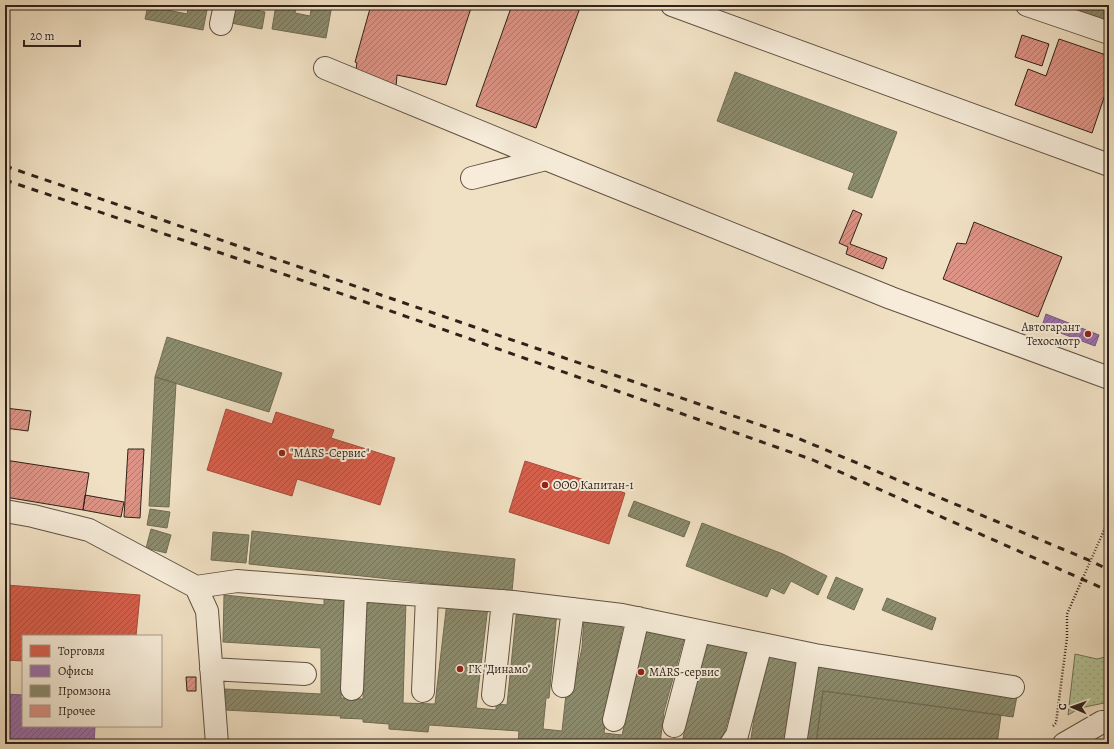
<svg xmlns="http://www.w3.org/2000/svg" width="1114" height="749" font-family="Alegreya,serif">
	<style>
		.grass { fill: url(#grass-dots); stroke: #727359 }
		.shops { fill: url(#shops-hatch); stroke: #a44d3e }
		.offices { fill: url(#offices-hatch); stroke: #795980 }
		.industry { fill: url(#industry-hatch); stroke: #706c55 }
		.building { fill: url(#building-hatch); stroke: #2f221a }
		.lines { fill: none; stroke-linecap: round; stroke-linejoin: round }
		.minor-casing { stroke: #605244; stroke-width: 24 }
		.path { stroke: #2f221a; stroke-width: 2.5; stroke-dasharray: 1 2; stroke-linecap: butt }
		.minor { stroke: #f6ecd9; stroke-width: 22 }
		.rail { stroke: #2f221a; stroke-width: 3; stroke-dasharray: 7 7; stroke-linecap: butt }
		.poi-dot { fill: #8f2418; stroke: #f6ecd9; stroke-width: 1.5 }
		.labels { text-anchor: middle; dominant-baseline: central; stroke-width: 4; stroke-linejoin: round; paint-order: stroke }
		.poi-label { font-size: 12px; fill: #2f221a; stroke: #f6ecd9; text-anchor: start }
	</style>
	<defs>
		<pattern id="grass-dots" width="8" height="8" patternUnits="userSpaceOnUse"><rect width="8" height="8" fill="#b5c498"/><path d="M2 2h.1M6 6h.1" fill="none" stroke="#9ca882" stroke-width="1.8" stroke-linecap="round"/></pattern>
		<pattern id="shops-hatch" width="6" height="6" patternUnits="userSpaceOnUse"><rect width="6" height="6" fill="#d6604d"/><path d="M-1 1l2-2M0 6l6-6M5 7l2-2" fill="none" stroke="#ae4f3f"/></pattern>
		<pattern id="offices-hatch" width="6" height="6" patternUnits="userSpaceOnUse"><rect width="6" height="6" fill="#9970ab"/><path d="M-1 1l2-2M0 6l6-6M5 7l2-2" fill="none" stroke="#7d5c8a"/></pattern>
		<pattern id="industry-hatch" width="6" height="6" patternUnits="userSpaceOnUse"><rect width="6" height="6" fill="#8c8c6e"/><path d="M-1 1l2-2M0 6l6-6M5 7l2-2" fill="none" stroke="#73725a"/></pattern>
		<pattern id="building-hatch" width="6" height="6" patternUnits="userSpaceOnUse"><rect width="6" height="6" fill="#dd9486"/><path d="M-1 1l2-2M0 6l6-6M5 7l2-2" fill="none" stroke="#b4786d"/></pattern>
	</defs>
	<rect width="100%" height="100%" fill="#f1e1c4"/>
	<filter id="stains"><feTurbulence type="fractalNoise" baseFrequency=".005" numOctaves="4"/><feColorMatrix values="0 0 0 0 .2 0 0 0 0 .09 0 0 0 0 .02 0 0 0 .5 -.17"/></filter>
	<radialGradient id="worn" r=".72"><stop offset=".6" stop-color="#630" stop-opacity="0"/><stop offset="1" stop-color="#630" stop-opacity=".3"/></radialGradient>
	<path class="grass" d="M 1075,654 L 1097,659 L 1109,656 L 1109,702 L 1080,708 L 1068,715 Z"/>
	<path class="shops" d="M 226,409 L 272,424 L 276,412 L 334,430 L 331,438 L 395,458 L 380,505 L 297,479 L 292,496 L 207,470 Z
		M 525,461 L 625,493 L 609,544 L 509,512 Z
		M 6,585 L 140,595 L 136,636 L 23,636 L 23,661 L 5,660 Z"/>
	<path class="offices" d="M 1046,314 L 1099,335 L 1095,346 L 1042,326 Z
		M 5,694 L 23,695 L 23,726 L 95,726 L 94,744 L 5,744 Z"/>
	<path class="industry" d="M 189,5 L 208,5 L 203,30 L 145,19 L 148,6 L 187,14 Z
		M 234,5 L 253,5 L 252,9 L 265,12 L 262,29 L 231,23 Z
		M 276,5 L 296,5 L 295,13 L 310,16 L 312,5 L 332,5 L 326,38 L 272,29 Z
		M 1058,5 L 1109,5 L 1109,22 Z
		M 735,72 L 897,132 L 872,198 L 848,189 L 854,173 L 717,121 Z
		M 167,337 L 282,373 L 269,412 L 155,377 Z
		M 155,377 L 176,383 L 169,507 L 149,506 Z
		M 634,501 L 690,522 L 684,537 L 628,516 Z
		M 150,509 L 170,512 L 167,528 L 147,525 Z
		M 702,523 L 783,554 L 827,576 L 818,595 L 791,581 L 784,594 L 771,588 L 767,597 L 686,566 Z
		M 151,529 L 171,535 L 166,553 L 146,548 Z
		M 252,531 L 515,559 L 512,592 L 249,564 Z
		M 213,532 L 249,535 L 246,563 L 211,560 Z
		M 836,577 L 863,589 L 854,610 L 827,598 Z
		M 324,593 L 346,594 L 341,698 L 363,699 L 367,599 L 406,600 L 403,703 L 435,704 L 447,602 L 488,606 L 476,708 L 496,710 L 496,704 L 507,705 L 517,607 L 557,611 L 549,698 L 546,698 L 543,729 L 562,731 L 566,694 L 572,694 L 582,648 L 584,617 L 624,621 L 608,696 L 604,733 L 622,735 L 647,628 L 685,635 L 664,711 L 660,744 L 518,744 L 519,731 L 429,725 L 428,732 L 389,729 L 389,724 L 363,722 L 363,719 L 340,718 L 341,716 L 225,710 L 225,689 L 321,694 L 321,648 L 223,642 L 224,595 L 324,605 Z
		M 887,598 L 936,618 L 932,630 L 882,610 Z
		M 709,639 L 749,647 L 721,744 L 682,744 L 688,712 Z
		M 770,653 L 803,661 L 789,744 L 750,744 L 756,707 Z
		M 814,663 L 1017,696 L 1013,717 L 823,691 L 816,744 L 801,744 Z
		M 823,691 L 1001,715 L 997,744 L 816,744 Z"/>
	<path class="building" d="M 371,5 L 472,5 L 446,85 L 397,75 L 396,87 L 354,80 L 357,63 L 355,62 Z
		M 512,5 L 581,5 L 536,128 L 476,106 Z
		M 1022,35 L 1049,44 L 1042,66 L 1015,57 Z
		M 1059,39 L 1109,56 L 1109,83 L 1092,133 L 1015,105 L 1028,69 L 1046,76 Z
		M 853,210 L 862,214 L 850,244 L 887,258 L 883,269 L 846,254 L 848,247 L 839,243 Z
		M 974,222 L 1062,257 L 1038,317 L 943,279 L 957,243 L 966,244 Z
		M 5,408 L 31,411 L 28,431 L 5,428 Z
		M 128,449 L 144,449 L 140,518 L 124,517 Z
		M 5,460 L 89,473 L 83,510 L 5,497 Z
		M 85,495 L 124,502 L 121,517 L 83,510 Z
		M 186,677 L 196,677 L 196,691 L 187,691 Z"/>
	<g class="lines">
		<defs>
			<path id="minor" d="M 672,5 L 1109,165
				M 1027,5 L 1109,33
				M 221,24 L 225,5
				M 325,68 L 546,159
				M 472,178 L 546,159 L 891,298 L 1109,378
				M 5,511 L 33,516 L 89,530 L 196,587 L 207,611 L 217,744
				M 196,587 L 237,581 L 513,602 L 622,615 L 815,655 L 1013,687
				M 211,669 L 305,674
				M 563,686 L 573,609
				M 352,689 L 356,590
				M 423,691 L 427,596
				M 493,695 L 503,601
				M 614,720 L 638,618
				M 674,726 L 699,631
				M 731,744 L 737,735 L 761,644
				M 795,744 L 809,654
				M 1064,744 L 1102,722 L 1109,723"/>
		</defs>
		<use href="#minor" class="minor-casing"/>
		<path class="path" d="M 1053,726 L 1056,723 L 1067,638 L 1067,614 L 1109,519"/>
		<use href="#minor" class="minor"/>
		<path class="rail" d="M 5,166 L 795,437 L 1091,561 L 1109,570
			M 5,180 L 351,297 L 813,460 L 1109,591"/>
	</g>
	<g class="poi-dot">
		<circle cx="1088" cy="334" r="4"/>
		<circle cx="282" cy="453" r="4"/>
		<circle cx="545" cy="485" r="4"/>
		<circle cx="460" cy="669" r="4"/>
		<circle cx="641" cy="672" r="4"/>
	</g>
	<g class="labels">
		<g class="poi-label">
			<text x="1080" y="327" text-anchor="end">Автогарант<tspan x="1080" dy="14">Техосмотр</tspan></text>
			<text x="290" y="453">"MARS-Сервис"</text>
			<text x="553" y="485">ООО Капитан-1</text>
			<text x="468" y="669">ГК "Динамо"</text>
			<text x="649" y="672">MARS-сервис</text>
		</g>
	</g>
	<rect width="1114" height="749" fill="none" stroke="#f1e1c4" stroke-width="20"/>
	<rect x="6" y="6" width="1102" height="737" fill="none" stroke="#2f221a" stroke-width="2"/>
	<rect x="10" y="10" width="1094" height="729" fill="none" stroke="#2f221a"/>
	<rect x="22" y="635" width="140" height="92" fill="#f6ecd9" stroke="#a69b8d"/>
	<rect x="30" y="645" width="20" height="12" fill="#d6604d" stroke="#a69b8d"/>
	<text x="58" y="655" font-size="12" fill="#2f221a">Торговля</text>
	<rect x="30" y="665" width="20" height="12" fill="#9970ab" stroke="#a69b8d"/>
	<text x="58" y="675" font-size="12" fill="#2f221a">Офисы</text>
	<rect x="30" y="685" width="20" height="12" fill="#8c8c6e" stroke="#a69b8d"/>
	<text x="58" y="695" font-size="12" fill="#2f221a">Промзона</text>
	<rect x="30" y="705" width="20" height="12" fill="#dd9486" stroke="#a69b8d"/>
	<text x="58" y="715" font-size="12" fill="#2f221a">Прочее</text>
	<g transform="translate(1072 707) rotate(272)" stroke="#f6ecd9" stroke-width="3" paint-order="stroke">
	<path d="M0-3L7 15L0 10L-7 15Z" fill="#2f221a"/>
	<text y="-6" font-size="11" font-weight="bold" text-anchor="middle" fill="#2f221a">С</text>
	</g>
	<path d="M24 40v6h56v-6" fill="none" stroke="#2f221a" stroke-width="2"/>
	<text x="30" y="40" font-size="12" fill="#2f221a" stroke="#f6ecd9" stroke-width="3" paint-order="stroke">20 m</text>
	<rect width="100%" height="100%" filter="url(#stains)"/>
	<rect width="100%" height="100%" fill="url(#worn)"/>
</svg>
